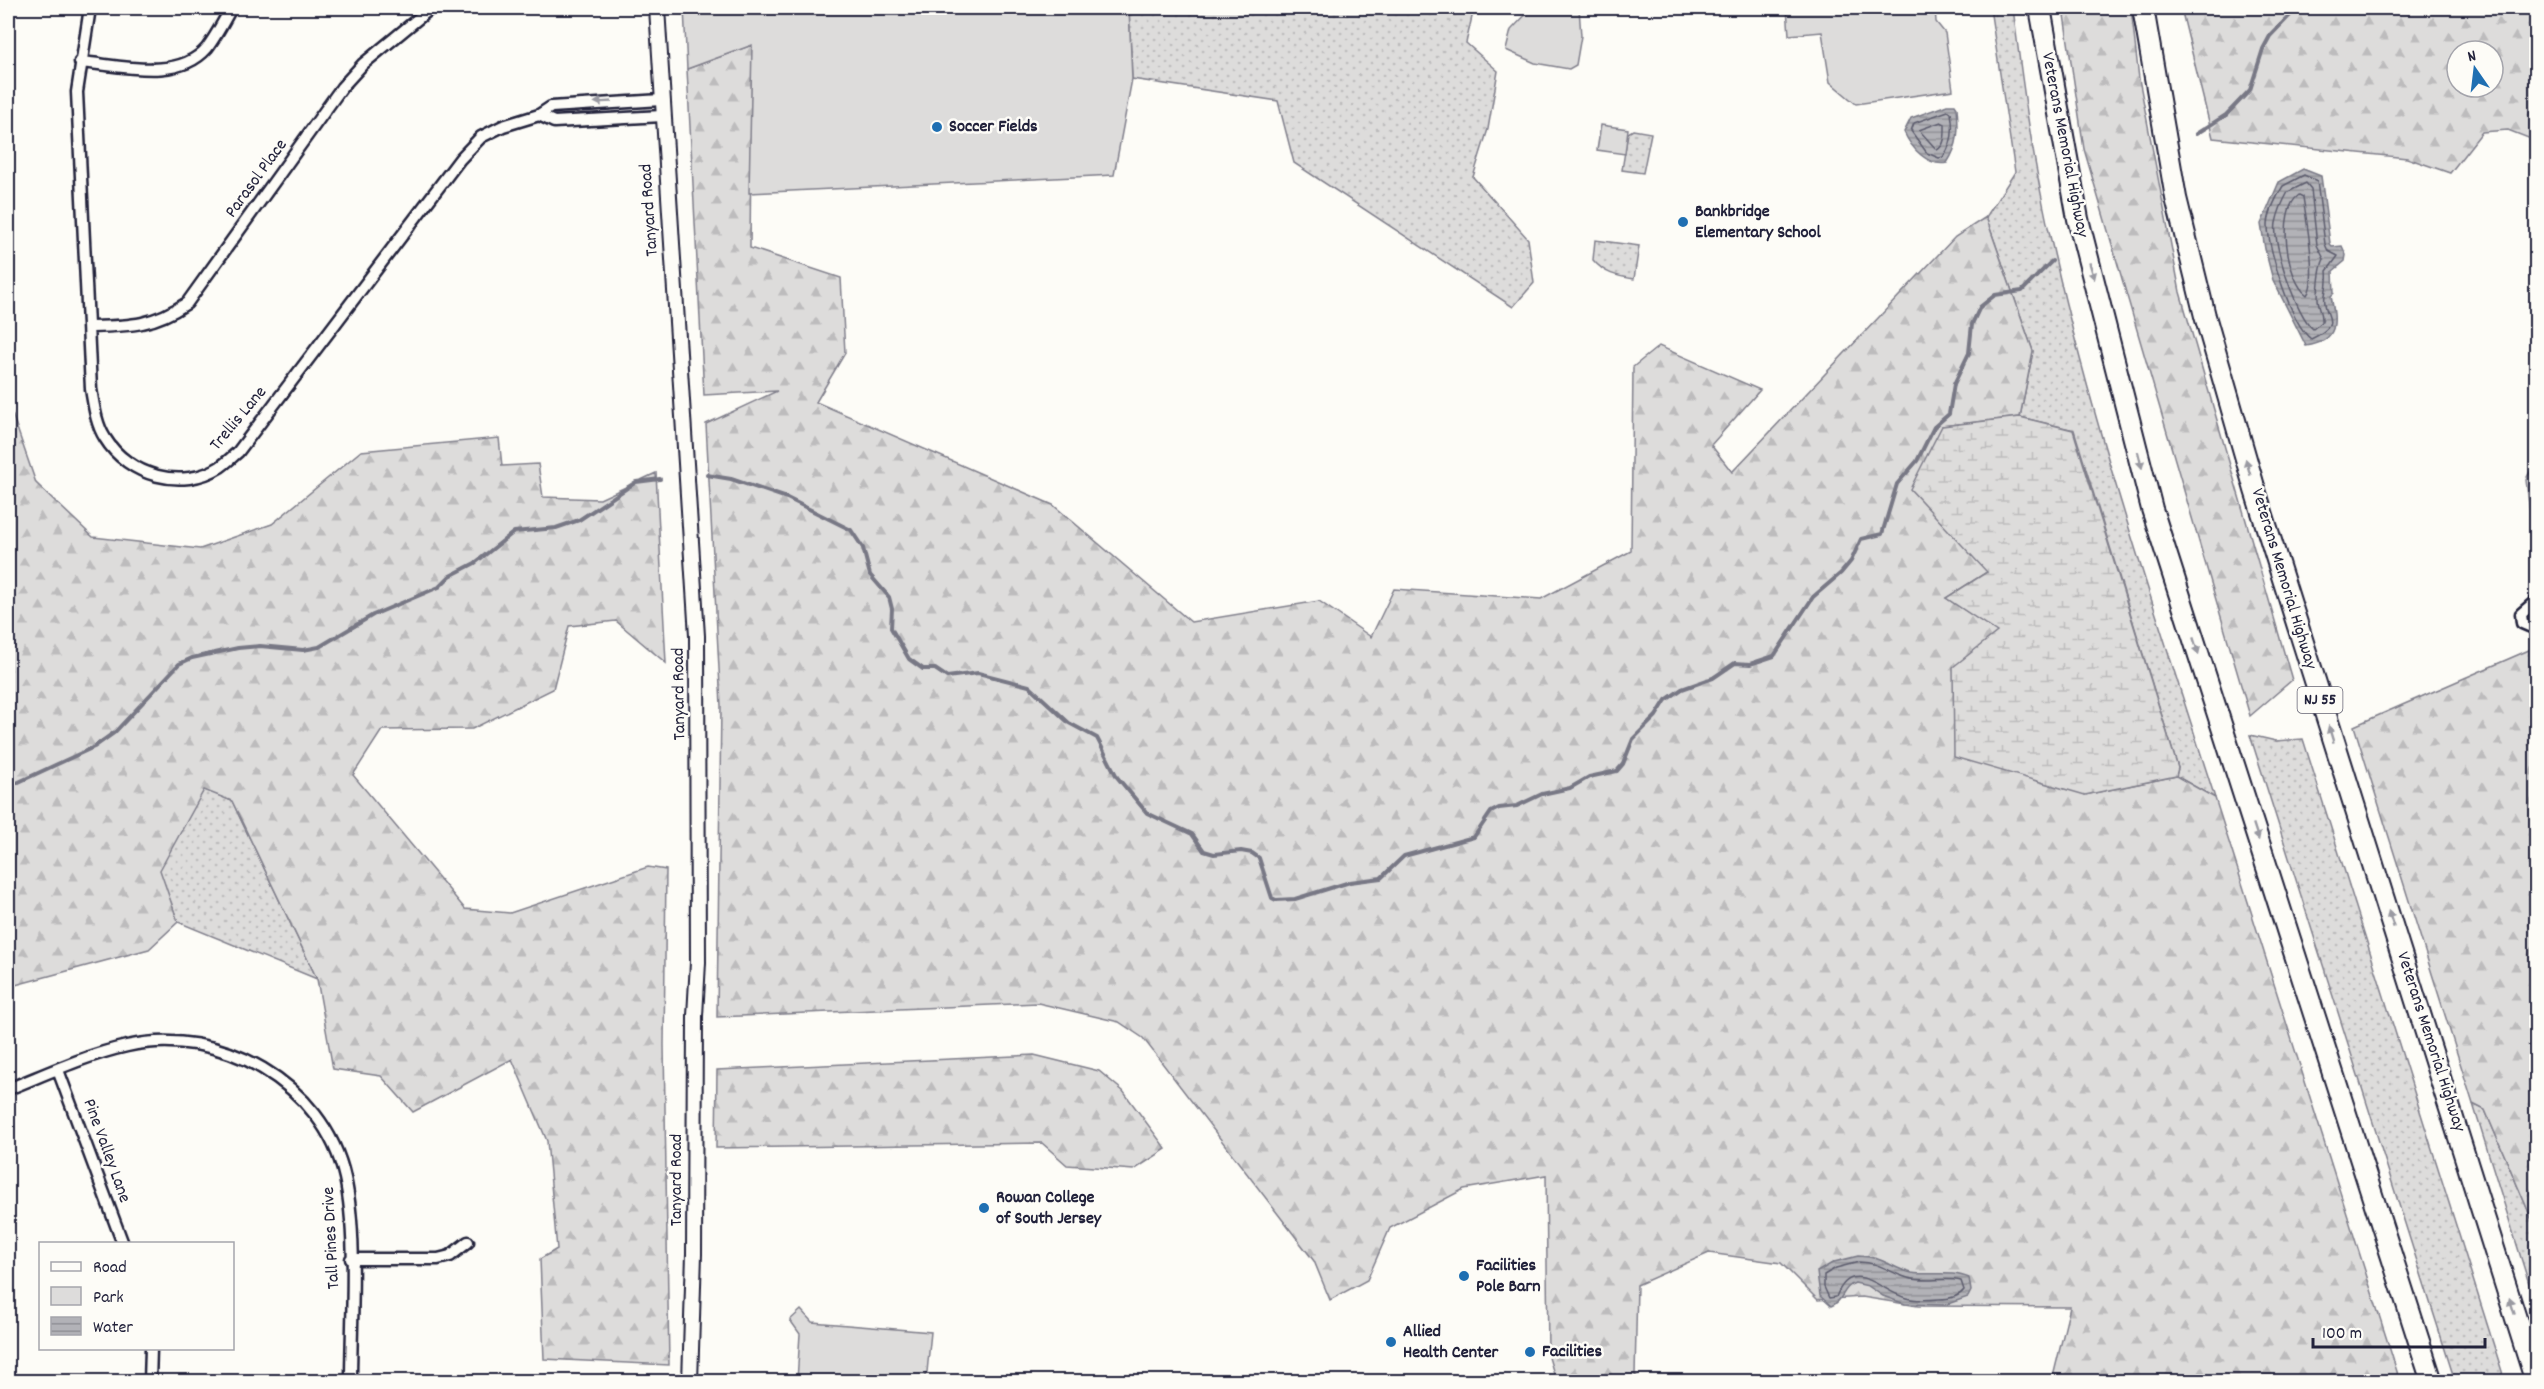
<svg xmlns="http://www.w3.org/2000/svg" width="2544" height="1389" font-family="Dekko,sans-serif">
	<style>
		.green { fill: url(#green-dots); stroke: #807f8b; stroke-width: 1.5 }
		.forest { fill: url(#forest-firs); stroke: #807f8b; stroke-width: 1.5; fill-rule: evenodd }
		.wetland { fill: url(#wetland-marsh); stroke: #807f8b; stroke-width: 1.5 }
		.pitch { fill: #dddcdb; stroke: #807f8b; stroke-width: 1.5 }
		.water { fill: url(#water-rules); stroke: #787885; stroke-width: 1.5 }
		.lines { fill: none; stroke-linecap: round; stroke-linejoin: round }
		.shore { stroke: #5c5c6d; stroke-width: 1.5 }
		.stream { stroke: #787885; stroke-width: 4 }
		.minor-casing { stroke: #22223b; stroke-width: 15 }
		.tertiary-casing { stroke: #22223b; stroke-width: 18 }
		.motorway-casing { stroke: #22223b; stroke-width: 24 }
		.minor { stroke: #fdfcf7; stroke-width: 10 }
		.tertiary { stroke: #fdfcf7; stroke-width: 14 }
		.motorway { stroke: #fdfcf7; stroke-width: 20 }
		.oneway { fill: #9a9aa2 }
		.poi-dot { fill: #1f6fb2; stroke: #fdfcf7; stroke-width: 2 }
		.labels { text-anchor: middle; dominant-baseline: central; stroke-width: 5; stroke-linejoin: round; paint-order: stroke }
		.shield { fill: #fdfcf7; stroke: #646373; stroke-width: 1.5 }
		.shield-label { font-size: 16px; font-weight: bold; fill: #22223b }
		.poi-label { font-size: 18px; font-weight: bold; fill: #22223b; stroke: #fdfcf7; text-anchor: start }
		.street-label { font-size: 18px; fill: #22223b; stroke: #fdfcf7 }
	</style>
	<defs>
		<pattern id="green-dots" width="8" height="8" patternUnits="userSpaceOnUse" patternTransform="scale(1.5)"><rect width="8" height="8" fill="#dddcdb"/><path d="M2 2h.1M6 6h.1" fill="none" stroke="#bdbcbd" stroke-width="1.8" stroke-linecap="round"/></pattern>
		<pattern id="forest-firs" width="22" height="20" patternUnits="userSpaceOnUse" patternTransform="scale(1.5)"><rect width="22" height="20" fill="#dddcdb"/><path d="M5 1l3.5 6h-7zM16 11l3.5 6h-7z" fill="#bdbcbd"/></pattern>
		<pattern id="wetland-marsh" width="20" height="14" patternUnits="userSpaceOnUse" patternTransform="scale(1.5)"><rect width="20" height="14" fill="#dddcdb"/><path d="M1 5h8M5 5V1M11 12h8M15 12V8" fill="none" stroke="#bdbcbd"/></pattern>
		<pattern id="water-rules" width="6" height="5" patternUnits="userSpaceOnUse" patternTransform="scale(1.5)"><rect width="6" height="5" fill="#b2b2b7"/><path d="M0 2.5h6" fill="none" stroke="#909096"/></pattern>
	</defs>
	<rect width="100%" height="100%" fill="#fdfcf7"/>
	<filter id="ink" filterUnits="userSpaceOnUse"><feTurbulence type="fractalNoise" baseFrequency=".0167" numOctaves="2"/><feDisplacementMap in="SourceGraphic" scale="12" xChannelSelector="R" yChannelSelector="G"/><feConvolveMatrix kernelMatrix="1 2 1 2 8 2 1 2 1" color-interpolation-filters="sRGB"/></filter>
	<g filter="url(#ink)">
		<path class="green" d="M 1129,8 L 1474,8 L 1466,43 L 1498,71 L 1488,129 L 1473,177 L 1528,239 L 1534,283 L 1513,307 L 1294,163 L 1278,101 L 1132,79 Z
			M 1990,8 L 2013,8 C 2023,89 2034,170 2053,249 C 2095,435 2157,616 2215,798 L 2176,776 L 2178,768 L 2074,430 L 2020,417 L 2033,351 L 1986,217 L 2015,172 Z
			M 1633,130 L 1651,133 L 1643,173 L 1622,170 L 1628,133 Z
			M 1595,240 L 1639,246 L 1634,279 C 1616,276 1605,274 1593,260 Z
			M 2250,735 L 2276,741 L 2303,739 L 2505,1381 L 2455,1381 Z
			M 204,789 L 232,801 L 317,979 L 178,922 L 159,870 Z
			M 2473,1104 L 2485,1110 L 2536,1229 L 2536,1306 Z"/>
		<path class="forest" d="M 2063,8 L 2131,8 L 2139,79 L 2180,292 L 2292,680 L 2250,716 L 2084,149 Z
			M 2181,8 L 2536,8 L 2536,141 L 2508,130 L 2482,132 L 2450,173 L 2407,158 L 2213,138 ZM 2457,51 L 2493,51 L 2493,87 L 2457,87 Z
			M 752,45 L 750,248 L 841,278 L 845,353 L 816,402 L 1053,505 L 1191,622 L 1319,601 L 1371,637 L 1394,589 L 1541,599 L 1631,551 L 1633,367 L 1659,346 L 1760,390 L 1711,445 L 1732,472 L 1955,237 L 1986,217 L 2033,351 L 2020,417 L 1942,426 L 1987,572 L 1946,598 L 1998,632 L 2085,795 L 2176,776 L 2215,798 L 2400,1381 L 2052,1381 L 2070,1307 L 1918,1306 L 1862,1297 L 1818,1300 L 1781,1263 L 1709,1253 L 1637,1285 L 1635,1375 L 1644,1381 L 1556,1381 L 1548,1354 L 1546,1175 L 1464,1189 L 1390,1228 L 1367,1280 L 1330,1300 L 1314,1261 L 1143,1038 L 1119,1022 L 1038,1003 L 717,1017 L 721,706 L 706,424 L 777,391 L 704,395 L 687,69 Z
			M 8,402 L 36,483 L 93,537 L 200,549 L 272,524 L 361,451 L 499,438 L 502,466 L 538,464 L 543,497 L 600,499 L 656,473 L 666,663 L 616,621 L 569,626 L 553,689 L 472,729 L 382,730 L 353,775 L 465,909 L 510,913 L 648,867 L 666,870 L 664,1045 L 669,1365 L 544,1359 L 540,1259 L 557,1249 L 547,1141 L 512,1059 L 413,1112 L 381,1076 L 333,1069 L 317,979 L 232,801 L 204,790 L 160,870 L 178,922 L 149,949 L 8,987 Z
			M 2536,461 L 2536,564 L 2526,479 Z
			M 2536,647 L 2536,1229 L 2485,1110 L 2473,1104 L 2354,726 Z
			M 1034,1055 L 1099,1071 L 1123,1091 L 1166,1149 L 1134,1170 L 1067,1165 L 1042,1143 L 716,1148 L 717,1070 Z"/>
		<path class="wetland" d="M 2020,417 L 2073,430 L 2178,768 L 2176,776 L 2085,795 L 1954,757 L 1953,667 L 1997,632 L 1946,598 L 1987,572 L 1910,489 L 1942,426 Z"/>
		<path class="pitch" d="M 684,8 L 1129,8 L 1132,79 L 1114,175 L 749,193 L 752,45 L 687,69 Z
			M 1532,8 L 1579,8 L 1581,36 L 1576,65 L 1569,69 L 1535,63 L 1506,50 L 1511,30 Z
			M 1787,8 L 1935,8 L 1936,22 L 1945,33 L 1953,90 L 1856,104 L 1830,82 L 1822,32 L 1789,35 Z
			M 1601,125 L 1628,129 L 1625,154 L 1597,150 Z
			M 801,1310 L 812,1322 L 931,1332 L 927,1372 L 922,1381 L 797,1381 L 800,1334 L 790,1320 Z"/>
		<path class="water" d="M 1947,105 L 1955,105 L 1957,108 C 1959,129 1959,145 1947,163 C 1928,167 1911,148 1904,132 L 1911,118 Z
			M 2303,169 L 2321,176 L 2330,243 L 2332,247 L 2342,246 L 2346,255 L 2345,261 L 2333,271 L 2334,293 L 2331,296 C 2336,321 2340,341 2306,346 L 2273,280 L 2265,249 L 2261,224 L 2279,182 Z
			M 1858,1256 C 1884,1256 1890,1268 1912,1273 C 1931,1276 1952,1270 1969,1278 L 1971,1291 L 1968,1297 L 1945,1305 L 1905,1304 L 1883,1296 L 1868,1286 L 1855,1283 C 1842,1287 1844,1301 1831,1306 L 1820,1296 L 1817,1272 L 1834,1262 Z"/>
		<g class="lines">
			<path class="shore" d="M 1948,111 L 1951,113 C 1954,129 1953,144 1943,157 L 1939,158 L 1927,153 L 1911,131 L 1914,123 Z
				M 1941,122 L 1945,124 C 1945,133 1946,145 1937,150 L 1919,130 Z
				M 2304,175 L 2317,181 L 2325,244 L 2328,251 L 2338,256 L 2327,271 C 2328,280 2327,286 2325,295 C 2321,317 2346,322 2311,339 C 2292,325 2268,250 2268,226 C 2268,214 2277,196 2283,186 Z
				M 2306,183 L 2311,189 L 2317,245 L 2324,259 C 2320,266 2318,289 2318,298 C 2318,306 2323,313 2322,322 L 2313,329 C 2297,316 2272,244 2276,223 C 2278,213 2283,201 2288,192 Z
				M 2299,195 L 2303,197 C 2306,218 2318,281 2307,295 C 2287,281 2276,211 2299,195 Z
				M 1859,1262 C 1881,1262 1889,1273 1908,1278 C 1926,1283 1943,1277 1961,1281 L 1964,1290 C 1958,1298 1948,1299 1939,1299 C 1928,1300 1916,1301 1906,1298 C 1879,1290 1852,1256 1836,1297 L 1829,1298 L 1824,1287 L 1824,1275 L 1836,1268 Z"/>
			<path class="stream" d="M 2196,134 L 2226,115 L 2250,90 L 2263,49 L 2270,36 L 2297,8
				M 707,475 L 731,479 L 787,498 L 851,530 L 863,548 L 870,575 L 889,597 L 892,609 L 891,628 L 909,659 L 923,669 L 935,669 L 947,677 L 978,673 L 1029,686 L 1069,723 L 1097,738 L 1117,777 L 1147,813 L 1192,834 L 1204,851 L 1214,854 L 1241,851 L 1252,853 L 1259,858 L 1272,898 L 1276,900 L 1295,899 L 1350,882 L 1381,878 L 1404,856 L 1474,837 L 1491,812 L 1499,808 L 1517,806 L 1542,794 L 1570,788 L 1589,777 L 1617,771 L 1623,764 L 1633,739 L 1656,716 L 1666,700 L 1682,689 L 1713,678 L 1735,663 L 1750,664 L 1774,656 L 1813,597 L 1841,573 L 1851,561 L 1861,539 L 1882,534 L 1897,484 L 1917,461 L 1934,427 L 1949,414 L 1954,384 L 1969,353 L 1972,324 L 1980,307 L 1995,295 L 2022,291 L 2052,261
				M 8,787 L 94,747 L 115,732 L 179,664 L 192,658 L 238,648 L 260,646 L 303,650 L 319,647 L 373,615 L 439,587 L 450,576 L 475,563 L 514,532 L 556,528 L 579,520 L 636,482 L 660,479"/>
			<defs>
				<path id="minor" d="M 90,8 L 77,92 L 91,389 C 94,406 96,424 105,438 C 128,476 182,491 220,467 C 226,463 232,457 238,452 L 460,159 L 481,137 L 503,126 L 539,115 L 551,107 L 661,100
					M 80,62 C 119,65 178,82 207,48 C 216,36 224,21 231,8
					M 539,115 L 554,122 L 662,116
					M 89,327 C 130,326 153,326 187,303 L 342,87 L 363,64 L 431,8
					M 2536,601 L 2521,614 L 2522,623 L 2536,629
					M 58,1070 L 123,1244
					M 8,1089 C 46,1074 86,1055 127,1046 C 219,1025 324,1083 345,1178 C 358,1236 351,1320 351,1382
					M 351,1259 L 438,1259 L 450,1256 L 468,1242
					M 150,1382 L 151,1348"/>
				<path id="tertiary" d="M 657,8 L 697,636 L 698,962 L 695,1016 L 694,1254 L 690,1382"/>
				<path id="motorway" d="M 2040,8 L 2078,219 L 2152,509 L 2432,1382
					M 2143,8 L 2176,198 L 2205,316 L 2255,490 L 2536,1382"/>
			</defs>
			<use href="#minor" class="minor-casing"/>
			<use href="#tertiary" class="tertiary-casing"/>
			<use href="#motorway" class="motorway-casing"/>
			<use href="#minor" class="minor"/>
			<use href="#tertiary" class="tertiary"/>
			<use href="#motorway" class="motorway"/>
		</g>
		<defs><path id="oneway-solid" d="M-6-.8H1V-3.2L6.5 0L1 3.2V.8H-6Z" transform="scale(1.5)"/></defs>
		<g class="oneway">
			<use href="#oneway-solid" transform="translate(603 102) rotate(177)"/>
			<use href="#oneway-solid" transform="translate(2092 271) rotate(73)"/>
			<use href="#oneway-solid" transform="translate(2140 460) rotate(76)"/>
			<use href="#oneway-solid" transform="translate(2248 467) rotate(-106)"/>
			<use href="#oneway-solid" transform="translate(2196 646) rotate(72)"/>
			<use href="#oneway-solid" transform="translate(2331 734) rotate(-107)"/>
			<use href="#oneway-solid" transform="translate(2256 832) rotate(72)"/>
			<use href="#oneway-solid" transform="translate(2391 919) rotate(-108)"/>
			<use href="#oneway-solid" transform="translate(2512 1306) rotate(-108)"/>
		</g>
	</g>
	<g class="poi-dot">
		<circle cx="937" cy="127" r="6"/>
		<circle cx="1683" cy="222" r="6"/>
		<circle cx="984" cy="1208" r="6"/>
		<circle cx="1464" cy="1276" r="6"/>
		<circle cx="1391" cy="1342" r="6"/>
		<circle cx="1530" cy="1352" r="6"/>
	</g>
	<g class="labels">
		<rect class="shield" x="2297.5" y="687" width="45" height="26" rx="4.5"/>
		<g class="shield-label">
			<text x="2320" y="700">NJ 55</text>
		</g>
		<g class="poi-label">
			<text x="949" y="127">Soccer Fields</text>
			<text x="1695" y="212">Bankbridge<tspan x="1695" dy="21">Elementary School</tspan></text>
			<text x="996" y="1198">Rowan College<tspan x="996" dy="21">of South Jersey</tspan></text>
			<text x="1476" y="1266">Facilities<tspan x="1476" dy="21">Pole Barn</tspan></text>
			<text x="1403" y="1332">Allied<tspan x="1403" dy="21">Health Center</tspan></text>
			<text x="1542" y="1352">Facilities</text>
		</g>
		<g class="street-label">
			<text transform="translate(2064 145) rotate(79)">Veterans Memorial Highway</text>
			<text transform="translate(257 179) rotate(-54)">Parasol Place</text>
			<text transform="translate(650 210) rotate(-94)">Tanyard Road</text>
			<text transform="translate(239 419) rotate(-50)">Trellis Lane</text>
			<text transform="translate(2283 579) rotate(73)">Veterans Memorial Highway</text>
			<text transform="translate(680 694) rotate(-91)">Tanyard Road</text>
			<text transform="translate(2430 1042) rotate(72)">Veterans Memorial Highway</text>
			<text transform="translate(106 1151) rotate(70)">Pine Valley Lane</text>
			<text transform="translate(677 1180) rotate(-90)">Tanyard Road</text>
			<text transform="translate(332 1238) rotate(-93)">Tall Pines Drive</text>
		</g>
	</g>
	<rect width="2544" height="1389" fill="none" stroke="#fdfcf7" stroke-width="30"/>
	<rect x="15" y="15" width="2514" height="1359" fill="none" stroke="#22223b" stroke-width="2" filter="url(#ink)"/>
	<rect x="39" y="1242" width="195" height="108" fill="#fdfcf7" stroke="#a5a5ac" stroke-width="1.5"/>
	<rect x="51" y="1262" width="30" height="9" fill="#fdfcf7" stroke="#a5a5ac" stroke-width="1.5"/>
	<text x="93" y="1272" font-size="18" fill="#22223b">Road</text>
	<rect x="51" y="1287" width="30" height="18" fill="#dddcdb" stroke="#a5a5ac" stroke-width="1.5"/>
	<text x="93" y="1302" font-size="18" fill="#22223b">Park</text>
	<rect x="51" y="1317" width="30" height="18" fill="url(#water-rules)" stroke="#a5a5ac" stroke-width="1.5"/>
	<text x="93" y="1332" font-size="18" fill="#22223b">Water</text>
	<g transform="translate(2475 69) rotate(346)"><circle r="28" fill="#fdfcf7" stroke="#a5a5ac" stroke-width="1.5"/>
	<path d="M0-4.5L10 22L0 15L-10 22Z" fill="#1f6fb2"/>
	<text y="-9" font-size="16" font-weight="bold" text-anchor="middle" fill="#22223b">N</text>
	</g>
	<path d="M2313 1338v9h172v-9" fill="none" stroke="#22223b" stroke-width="3"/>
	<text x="2322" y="1338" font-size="18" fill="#22223b" stroke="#fdfcf7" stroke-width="4.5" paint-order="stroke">100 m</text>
</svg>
